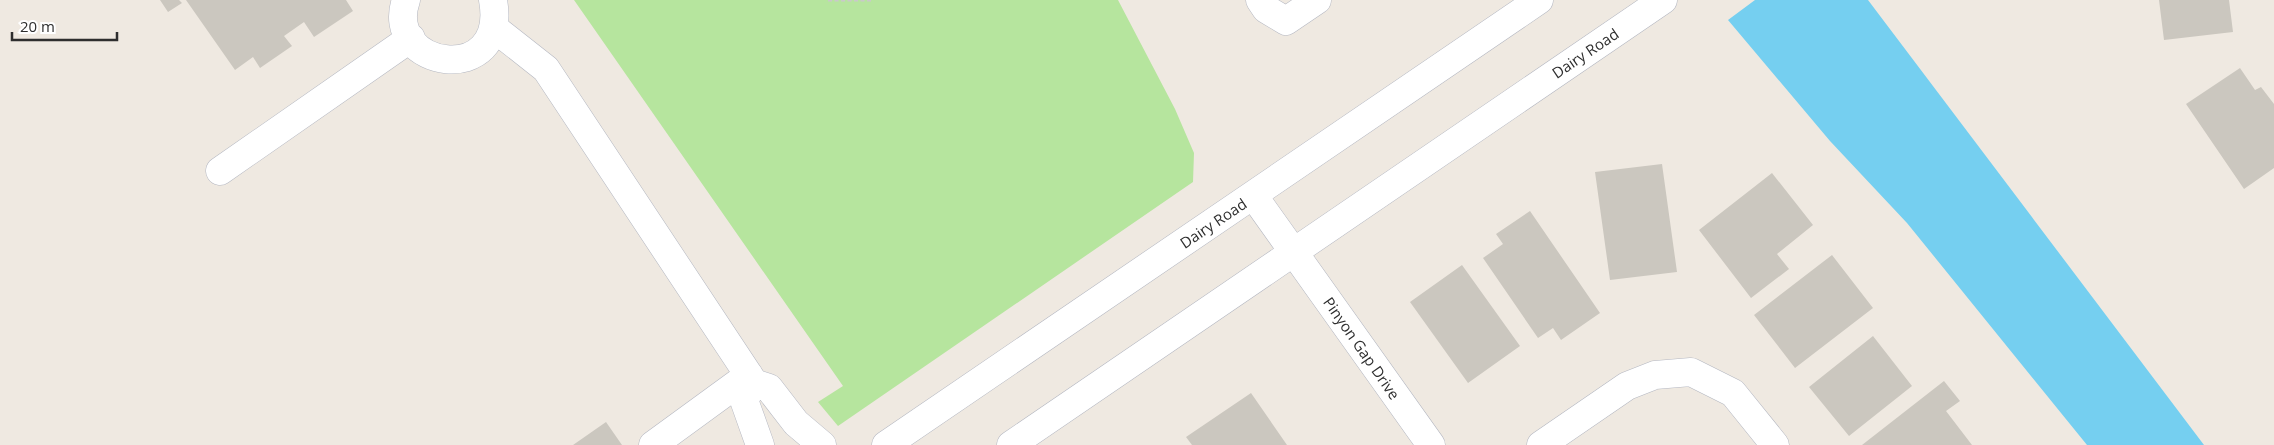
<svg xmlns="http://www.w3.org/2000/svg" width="2274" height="445" font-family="'Open Sans',sans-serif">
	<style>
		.green { fill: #b6e59e }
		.water { fill: #75cff0 }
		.building { fill: #cbc7bf }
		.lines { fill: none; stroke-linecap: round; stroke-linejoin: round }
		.minor-casing { stroke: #b4b7c1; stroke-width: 29 }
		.path { stroke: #c9c9c9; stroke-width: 3; stroke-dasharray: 4 2.5; stroke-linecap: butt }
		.minor { stroke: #fff; stroke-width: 28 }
		.labels { text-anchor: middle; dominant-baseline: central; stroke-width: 4; stroke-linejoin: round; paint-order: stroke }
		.street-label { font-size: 15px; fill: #2e2e2e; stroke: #fff }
	</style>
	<rect width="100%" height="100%" fill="#efe9e1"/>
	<path class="green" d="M 574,0 L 1118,0 L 1175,109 L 1194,153 L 1193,182 L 838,426 L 818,402 L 843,386 Z"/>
	<path class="water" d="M 1755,0 L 1868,0 L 2204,445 L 2087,445 L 1907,223 L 1830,141 L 1728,20 Z"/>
	<path class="building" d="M 160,0 L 179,0 L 182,3 L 168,12 Z
		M 186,0 L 346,0 L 353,11 L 314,37 L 304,22 L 284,36 L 292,46 L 260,68 L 253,57 L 235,70 Z
		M 2159,0 L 2229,0 L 2233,32 L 2164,40 Z
		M 2240,68 L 2255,90 L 2261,87 L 2274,104 L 2274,168 L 2244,189 L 2186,104 Z
		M 1662,164 L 1677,272 L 1610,280 L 1595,172 Z
		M 1772,173 L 1813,225 L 1777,254 L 1789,269 L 1751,298 L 1699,230 Z
		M 1530,211 L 1600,313 L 1561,340 L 1553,328 L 1538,338 L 1483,258 L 1503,244 L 1496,234 Z
		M 1832,255 L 1873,308 L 1795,368 L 1754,315 Z
		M 1462,265 L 1520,346 L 1468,383 L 1410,302 Z
		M 1873,336 L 1912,386 L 1849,436 L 1809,387 Z
		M 1944,381 L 1960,401 L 1946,411 L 1972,445 L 1862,445 Z
		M 1251,393 L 1287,445 L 1192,445 L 1186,437 Z
		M 606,422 L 622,445 L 573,445 Z"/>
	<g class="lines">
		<defs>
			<path id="minor" d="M 406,0 C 382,69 509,89 493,0
				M 1260,0 L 1266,9 L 1286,21 L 1317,0
				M 494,28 L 546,69 L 754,383
				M 220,171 L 411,38
				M 1253,195 L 1431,445
				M 653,445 L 749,375
				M 760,445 L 744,400 L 754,383 L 769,388 L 796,423 L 822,445
				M 886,445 L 1539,0
				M 1011,445 L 1663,0
				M 1541,445 L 1627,386 L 1655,375 L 1691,372 L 1733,393 L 1775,445"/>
		</defs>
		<use href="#minor" class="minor-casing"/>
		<path class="path" d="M 828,0 L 872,0"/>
		<use href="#minor" class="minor"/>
	</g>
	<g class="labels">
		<g class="street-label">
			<text transform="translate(1585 53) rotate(-34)">Dairy Road</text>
			<text transform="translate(1213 223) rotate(-34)">Dairy Road</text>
			<text transform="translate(1362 348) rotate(55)">Pinyon Gap Drive</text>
		</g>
	</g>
	<path d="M12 32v8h105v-8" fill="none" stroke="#2e2e2e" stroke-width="2.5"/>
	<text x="20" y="32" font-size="15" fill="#2e2e2e" stroke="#ffffff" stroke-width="4" paint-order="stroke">20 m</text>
</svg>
